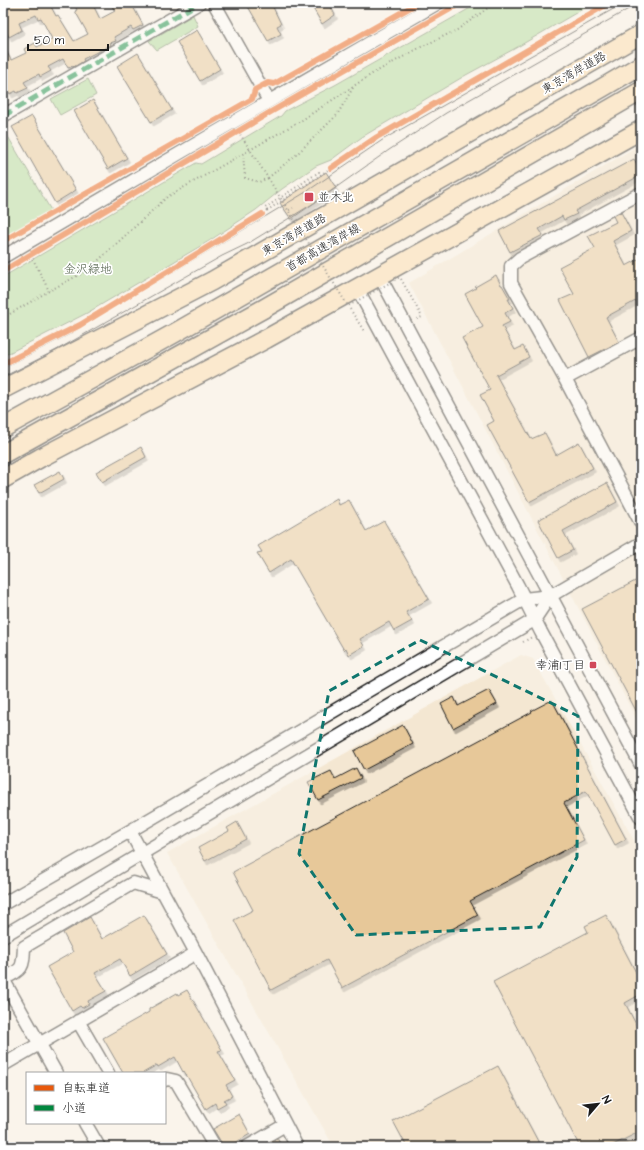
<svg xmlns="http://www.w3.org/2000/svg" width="644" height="1150" font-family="'Architects Daughter','Klee One',sans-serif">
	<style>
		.built { fill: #f4e7d2 }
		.green { fill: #aedc9b; stroke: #657c5c }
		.building { fill: #e7c899; stroke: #1c1c1c; filter: url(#shadow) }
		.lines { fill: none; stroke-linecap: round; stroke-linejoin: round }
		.minor-casing { stroke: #1c1c1c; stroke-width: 15 }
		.highway-casing { stroke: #1c1c1c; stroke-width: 21 }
		.path { stroke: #1c1c1c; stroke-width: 2; stroke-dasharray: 1 3; stroke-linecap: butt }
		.minor { stroke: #fff; stroke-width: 12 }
		.highway { stroke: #fcdcac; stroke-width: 18 }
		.tram { stroke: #1c1c1c; stroke-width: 1 }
		.path-bridge { stroke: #1c1c1c; stroke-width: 2; stroke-dasharray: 1 3; stroke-linecap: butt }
		.quiet { stroke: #00873e; stroke-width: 5; stroke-dasharray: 10 5; stroke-linecap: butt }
		.cycleway-casing { stroke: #fff; stroke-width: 8 }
		.cycleway { stroke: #e8590c; stroke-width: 6 }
		.marked { fill: none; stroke: #0f766e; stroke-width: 3; stroke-dasharray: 8 5; stroke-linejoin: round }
		.poi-dot { fill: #d1495b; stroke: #fff; stroke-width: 1.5 }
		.labels { text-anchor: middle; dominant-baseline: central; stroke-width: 3.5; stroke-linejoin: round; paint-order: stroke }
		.street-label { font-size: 12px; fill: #1c1c1c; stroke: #fff }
		.poi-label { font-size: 12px; fill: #1c1c1c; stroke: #fff; text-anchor: start }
		.park-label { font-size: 12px; fill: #4f5f48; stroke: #fff }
	</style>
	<defs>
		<filter id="shadow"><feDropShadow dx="2.5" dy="4" stdDeviation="0" flood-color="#0004"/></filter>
	</defs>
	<rect width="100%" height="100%" fill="#faf4eb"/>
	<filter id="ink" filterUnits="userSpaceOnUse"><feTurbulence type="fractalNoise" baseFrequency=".025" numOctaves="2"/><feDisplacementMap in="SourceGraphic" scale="8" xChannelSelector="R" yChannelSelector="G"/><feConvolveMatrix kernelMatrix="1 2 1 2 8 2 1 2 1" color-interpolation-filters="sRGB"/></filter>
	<g filter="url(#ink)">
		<path class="built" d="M 641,144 L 641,728 L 409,283 Z
			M 521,655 L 533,659 L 641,853 L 641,1147 L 334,1147 L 167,853 Z"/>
		<path class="green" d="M 479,3 L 593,3 L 514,49 L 466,75 L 362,137 L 331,160 L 316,166 L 282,189 L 256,210 L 209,241 L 87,313 L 3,356 L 3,277 L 196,163 L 201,164 L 281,116 L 285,111 L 335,85 Z
			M 193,15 L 198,26 L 157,50 L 149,41 Z
			M 88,79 L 96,95 L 60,115 L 51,99 Z
			M 3,128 L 52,212 L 5,236 L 3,232 Z"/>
		<path class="building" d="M 3,3 L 49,3 L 56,16 L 58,15 L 74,41 L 88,34 L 75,11 L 77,10 L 75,6 L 80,3 L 92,3 L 100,19 L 115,11 L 110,3 L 131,3 L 143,25 L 133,30 L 131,27 L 114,37 L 116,41 L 110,43 L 111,45 L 83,59 L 84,61 L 74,67 L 73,66 L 68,68 L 63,59 L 48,67 L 51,71 L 40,77 L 39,74 L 24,82 L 28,88 L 17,93 L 16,91 L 10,94 L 3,81 L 3,45 L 11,60 L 26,53 L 24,49 L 35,43 L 37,47 L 52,39 L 41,18 L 38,19 L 36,15 L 19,23 L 22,30 L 9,37 L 3,26 Z
			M 246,3 L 271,3 L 281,24 L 277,26 L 281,34 L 268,41 Z
			M 310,3 L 329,3 L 335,15 L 322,24 Z
			M 197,30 L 220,69 L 200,81 L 177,42 Z
			M 138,53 L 172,110 L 151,122 L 117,66 Z
			M 93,100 L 127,158 L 108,169 L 74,111 Z
			M 32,116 L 76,190 L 55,203 L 12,127 Z
			M 634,159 L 641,171 L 641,175 L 575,211 L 577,214 L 564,220 L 562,216 L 539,229 L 543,235 L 510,252 L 499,231 Z
			M 326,172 L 336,188 L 291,219 L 280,203 Z
			M 621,212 L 631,231 L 613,241 L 626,266 L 641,258 L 641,298 L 606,317 L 619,342 L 589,357 L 560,300 L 574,294 L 559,267 L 595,248 L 588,236 L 616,222 L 613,216 Z
			M 496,275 L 501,285 L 502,285 L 510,299 L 508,299 L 513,308 L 505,313 L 510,322 L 502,326 L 515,350 L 523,346 L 529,357 L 496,375 L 531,439 L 545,433 L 556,455 L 579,442 L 593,468 L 529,502 L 487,425 L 494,421 L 480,395 L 490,390 L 462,338 L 483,327 L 465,294 L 476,288 L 475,287 Z
			M 141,447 L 146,457 L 102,482 L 96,472 Z
			M 60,471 L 64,479 L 39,493 L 34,485 Z
			M 607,483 L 617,502 L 563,531 L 573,550 L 558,558 L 538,520 Z
			M 337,499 L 339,505 L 349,500 L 366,531 L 384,521 L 429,599 L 406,612 L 412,621 L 394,631 L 389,622 L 360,639 L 364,646 L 349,655 L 346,648 L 344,650 L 291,559 L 269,573 L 257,553 L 262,552 L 258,546 Z
			M 641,578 L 641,720 L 582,609 Z
			M 489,690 L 497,704 L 453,728 L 441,704 L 454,697 L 458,706 Z
			M 552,700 L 626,839 L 615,845 L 586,791 L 564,803 L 584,840 L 470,901 L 478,915 L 342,988 L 327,960 L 271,990 L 234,920 L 253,910 L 233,872 L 532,712 L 531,711 Z
			M 403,725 L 413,744 L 364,770 L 354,751 Z
			M 356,768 L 361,778 L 318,800 L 308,782 L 331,771 L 335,779 Z
			M 237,822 L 246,839 L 205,861 L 198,848 L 229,831 L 227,828 Z
			M 144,915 L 167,954 L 130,976 L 120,959 L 95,973 L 106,991 L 88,1001 L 89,1004 L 82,1008 L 80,1006 L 72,1011 L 47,967 L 73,952 L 63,933 L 90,917 L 102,939 Z
			M 606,915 L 641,982 L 641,994 L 625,1003 L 641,1034 L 641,1131 L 609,1147 L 580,1147 L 493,982 L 588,932 L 585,926 Z
			M 187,990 L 222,1050 L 218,1051 L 235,1080 L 226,1085 L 232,1096 L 224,1100 L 226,1103 L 217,1108 L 215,1103 L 206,1109 L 184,1071 L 183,1072 L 175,1057 L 158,1067 L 157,1065 L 143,1073 L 123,1073 L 103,1038 L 149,1012 L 149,1009 L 177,993 L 178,995 Z
			M 498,1066 L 541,1147 L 407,1147 L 393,1121 Z
			M 239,1114 L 250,1134 L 228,1147 L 224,1147 L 213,1129 Z
			M 277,1138 L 282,1147 L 262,1147 Z"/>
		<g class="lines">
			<defs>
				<path id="minor" d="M 214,3 L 269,101
					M 3,116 L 199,3
					M 641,193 L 520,258 L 511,266 L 511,283 L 565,379 L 641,523
					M 3,257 C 148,172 292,87 438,3
					M 379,275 L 641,765
					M 357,288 L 518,586 L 541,632 L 641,818
					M 565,379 L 641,338
					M 130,831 L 196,953 L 297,1147
					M 3,904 L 130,831 L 524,599 L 550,596 L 641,543
					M 3,936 L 534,620 L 550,596
					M 3,979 C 23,969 23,969 24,947 L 133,883 L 163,892
					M 3,979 L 56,1073
					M 78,1021 L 108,1073
					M 3,1065 L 196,953
					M 165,1080 L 167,1079 L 176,1081 L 215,1147
					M 85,1123 L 99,1147
					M 247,1147 L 285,1125"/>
				<path id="highway" d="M 3,389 L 212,281 L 641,34
					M 3,428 L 173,334 L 602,88 L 641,65
					M 3,454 L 263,309 L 641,91
					M 3,479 L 40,458 L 266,339 L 641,130"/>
			</defs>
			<use href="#minor" class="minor-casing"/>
			<use href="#highway" class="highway-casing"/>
			<path class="path" d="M 238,131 L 268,178 L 259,182 L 245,178 L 243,154
				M 268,178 L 297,154 L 337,115 L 354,86
				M 289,210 L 293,208
				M 267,211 L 265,208 L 319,172 L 320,175
				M 31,255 L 49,291
				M 401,279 L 422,317 L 417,319
				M 350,309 L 364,331 L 365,330
				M 3,318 L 49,291 L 88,270 L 167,197 L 302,120 L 372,74 L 419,48 L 457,30 L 495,3
				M 3,361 L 82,321 L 262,214 L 331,168 L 354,150 L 398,122 L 604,3
				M 523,642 L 532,637"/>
			<use href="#minor" class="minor"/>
			<use href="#highway" class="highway"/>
			<path class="tram" d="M 3,368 L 72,333 L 306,192 L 384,139 L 624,3
				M 3,377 L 55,351 L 222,256 L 247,244 L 314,203 L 389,150 L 446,113 L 639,3"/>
			<path class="path-bridge" d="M 268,178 L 348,306 L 400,277"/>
			<path class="quiet" d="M 3,116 L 199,3"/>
			<defs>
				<path id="cycleway" d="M 331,168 L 377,137 L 609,3
					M 3,241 L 252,99 L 255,90 L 268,83 L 274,84 L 418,3
					M 3,271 L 269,113 L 461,3
					M 3,364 L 80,325 L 262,214"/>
			</defs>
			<use href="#cycleway" class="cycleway-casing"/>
			<use href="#cycleway" class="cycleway"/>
		</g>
	</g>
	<path d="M0 0H644V1150H0ZM 420,640 L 578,716 L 577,857 L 540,927 L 356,935 L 299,854 L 329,691 Z" fill="#faf4eb" fill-opacity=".55" fill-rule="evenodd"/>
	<path class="marked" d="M 420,640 L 578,716 L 577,857 L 540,927 L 356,935 L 299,854 L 329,691 Z"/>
	<g class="poi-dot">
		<rect x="304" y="192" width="10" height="10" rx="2"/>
		<rect x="589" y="661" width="8" height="8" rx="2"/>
	</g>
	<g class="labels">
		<g class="street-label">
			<text transform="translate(574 73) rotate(-30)">東京湾岸道路</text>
			<text transform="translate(294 235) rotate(-30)">東京湾岸道路</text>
			<text transform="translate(323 248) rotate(-30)">首都高速湾岸線</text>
		</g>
		<g class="poi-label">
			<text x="318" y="197">並木北</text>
			<text x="585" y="665" text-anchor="end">幸浦1丁目</text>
		</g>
		<g class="park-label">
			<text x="88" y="269">金沢緑地</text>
		</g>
	</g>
	<rect width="644" height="1150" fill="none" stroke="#fff" stroke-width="16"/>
	<rect x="8" y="8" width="628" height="1134" fill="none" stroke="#1c1c1c" stroke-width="1.5" filter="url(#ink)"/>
	<rect x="26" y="1072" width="140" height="52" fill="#ffffff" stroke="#a4a4a4"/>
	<rect x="34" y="1085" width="20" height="6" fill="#e8590c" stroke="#a4a4a4"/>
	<text x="62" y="1092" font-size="12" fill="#1c1c1c">自転車道</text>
	<rect x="34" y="1105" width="20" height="6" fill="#00873e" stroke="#a4a4a4"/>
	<text x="62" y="1112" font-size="12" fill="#1c1c1c">小道</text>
	<g transform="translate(598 1104) rotate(62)" stroke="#ffffff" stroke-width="3" paint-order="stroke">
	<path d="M0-3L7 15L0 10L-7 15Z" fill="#1c1c1c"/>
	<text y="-6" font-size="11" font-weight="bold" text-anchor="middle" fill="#1c1c1c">N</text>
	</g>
	<path d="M28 44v6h80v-6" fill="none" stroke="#1c1c1c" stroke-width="2"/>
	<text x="34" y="44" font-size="12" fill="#1c1c1c" stroke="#ffffff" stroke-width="3" paint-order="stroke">50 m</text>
</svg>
